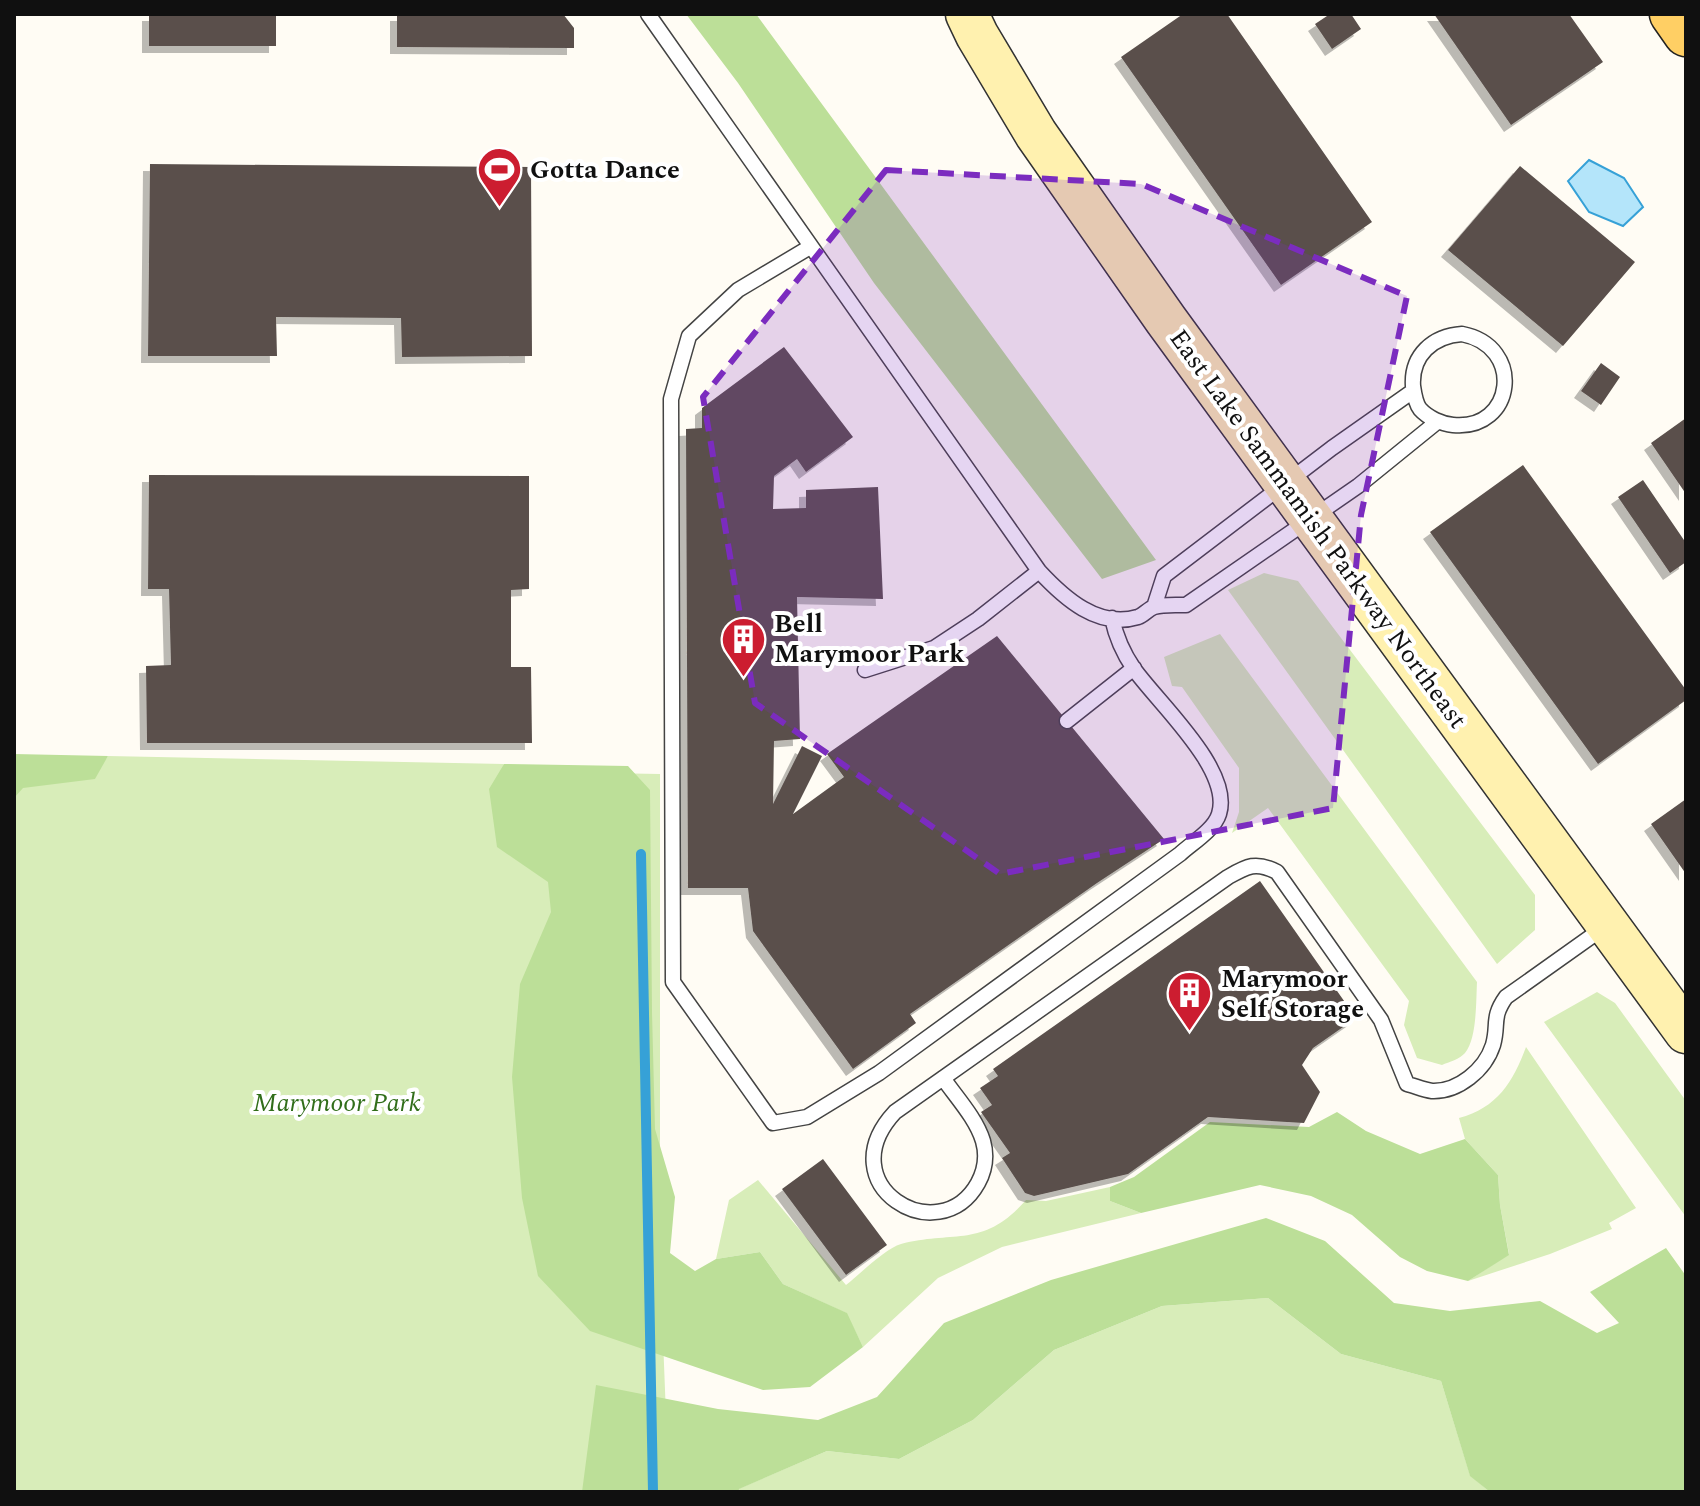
<svg xmlns="http://www.w3.org/2000/svg" width="1700" height="1506" font-family="Spectral,serif">
	<style>
		.green { fill: #d8edb9 }
		.forest { fill: #bcdf98 }
		.water { fill: #b4e5fa; stroke: #36a1d7; stroke-width: 2 }
		.lines { fill: none; stroke-linecap: round; stroke-linejoin: round }
		.stream { stroke: #36a1d7; stroke-width: 10 }
		.building { fill: #5a504c; filter: url(#shadow) }
		.lane-casing { stroke: #434343; stroke-width: 17 }
		.secondary-casing { stroke: #323232; stroke-width: 45 }
		.primary-casing { stroke: #212121; stroke-width: 47 }
		.lane { stroke: #fff; stroke-width: 14 }
		.secondary { stroke: #fff1af; stroke-width: 42 }
		.primary { stroke: #ffcf64; stroke-width: 44 }
		.marked { fill: #7b2cbf; fill-opacity: 0.2; stroke: #7b2cbf; stroke-width: 6; stroke-dasharray: 16 10; stroke-linejoin: round }
		.labels { text-anchor: middle; dominant-baseline: central; stroke-width: 8; stroke-linejoin: round; paint-order: stroke }
		.poi-label { font-size: 26px; font-weight: bold; fill: #101010; stroke: #fff; text-anchor: start }
		.street-label { font-size: 26px; fill: #101010; stroke: #fff }
		.park-label { font-size: 26px; font-style: italic; fill: #316e1a; stroke: #fff }
	</style>
	<defs>
		<filter id="shadow"><feDropShadow dx="-7" dy="7" stdDeviation="0" flood-color="#0004"/></filter>
	</defs>
	<rect width="100%" height="100%" fill="#fffcf4"/>
	<path class="green" d="M 1264,573 L 1298,581 L 1535,895 L 1535,930 L 1497,964 L 1228,590 Z
		M 1220,634 L 1477,982 C 1476,1001 1477,1039 1465,1053 C 1460,1059 1449,1062 1442,1065 L 1417,1058 L 1404,1025 L 1409,1001 L 1268,808 L 1232,833 L 1239,812 L 1239,768 L 1182,687 L 1172,686 L 1164,657 Z
		M 108,756 L 504,764 L 501,771 L 660,774 L 660,1262 L 669,1492 L 14,1492 L 14,762 L 103,763 Z
		M 1597,992 L 1615,1003 L 1686,1101 L 1686,1217 L 1544,1022 Z
		M 1526,1047 L 1636,1208 L 1609,1223 L 1612,1229 L 1550,1254 L 1468,1281 L 1509,1254 L 1500,1205 L 1498,1175 L 1465,1139 L 1459,1118 C 1497,1108 1513,1082 1526,1047 Z
		M 758,1180 L 846,1285 C 860,1274 886,1248 901,1244 C 955,1230 983,1249 1026,1200 L 1046,1201 L 1110,1187 L 1110,1201 L 1141,1213 L 1002,1247 L 938,1278 L 863,1347 L 846,1313 L 783,1284 L 760,1252 L 716,1259 L 729,1200 Z
		M 1268,1298 L 1341,1354 L 1441,1381 L 1470,1475 L 1490,1492 L 738,1492 L 738,1489 L 827,1451 L 899,1459 L 973,1420 L 1054,1350 L 1162,1306 Z"/>
	<path class="forest" d="M 686,14 L 756,14 L 1156,560 L 1102,579 L 874,283 L 738,83 Z
		M 14,754 L 108,756 L 95,779 L 23,788 L 14,798 Z
		M 504,764 L 628,766 L 650,790 L 652,1012 L 655,1129 L 675,1197 L 670,1253 L 695,1271 L 716,1259 L 760,1252 L 783,1284 L 847,1313 L 863,1347 L 810,1387 L 763,1390 L 590,1331 L 538,1276 L 522,1198 L 512,1077 L 520,984 L 551,912 L 548,882 L 497,847 L 489,789 Z
		M 1337,1112 L 1366,1131 L 1420,1154 L 1465,1139 L 1498,1175 L 1500,1205 L 1509,1255 L 1468,1281 L 1427,1271 L 1400,1257 L 1352,1215 L 1311,1196 L 1260,1185 L 1141,1213 L 1110,1201 L 1110,1187 L 1134,1177 L 1210,1122 L 1309,1127 Z
		M 1266,1218 L 1325,1241 L 1394,1303 L 1450,1311 L 1540,1301 L 1597,1333 L 1619,1323 L 1590,1292 L 1666,1248 L 1686,1276 L 1686,1492 L 1490,1492 L 1470,1476 L 1441,1381 L 1341,1354 L 1268,1298 L 1162,1306 L 1054,1350 L 973,1420 L 899,1459 L 827,1451 L 739,1489 L 738,1492 L 582,1492 L 596,1385 L 718,1409 L 818,1420 L 877,1397 L 944,1323 L 1051,1280 Z"/>
	<path class="water" d="M 1589,160 L 1624,178 L 1643,207 L 1623,226 L 1589,212 L 1568,181 Z"/>
	<g class="lines">
		<path class="stream" d="M 641,854 L 653,1492"/>
	</g>
	<path class="building" d="M 149,14 L 276,14 L 276,46 L 149,46 Z
		M 397,14 L 563,14 L 574,28 L 574,48 L 397,47 Z
		M 1183,14 L 1227,14 L 1372,222 L 1281,285 L 1121,57 Z
		M 1330,14 L 1351,14 L 1361,29 L 1332,49 L 1315,24 Z
		M 1434,14 L 1569,14 L 1603,62 L 1511,125 Z
		M 150,164 L 531,167 L 532,356 L 402,357 L 401,318 L 276,317 L 277,356 L 148,356 Z
		M 1520,166 L 1635,262 L 1563,346 L 1448,250 Z
		M 784,347 L 853,437 L 806,472 L 797,459 L 774,476 L 773,509 L 806,508 L 806,490 L 878,487 L 883,599 L 797,597 L 800,739 L 774,741 L 773,804 L 802,746 L 822,756 L 793,814 L 844,777 L 827,754 L 997,636 L 1164,839 L 1097,883 L 910,1014 L 916,1023 L 853,1069 L 753,931 L 748,888 L 688,888 L 686,429 L 702,428 L 702,408 Z
		M 1601,363 L 1620,377 L 1601,405 L 1581,391 Z
		M 1686,418 L 1686,494 L 1651,443 Z
		M 1523,465 L 1686,690 L 1686,700 L 1598,764 L 1430,532 Z
		M 149,475 L 529,476 L 529,589 L 511,590 L 511,667 L 531,667 L 532,743 L 147,743 L 146,666 L 171,665 L 169,589 L 148,589 Z
		M 1643,480 L 1686,543 L 1686,562 L 1670,573 L 1618,497 Z
		M 1686,799 L 1686,874 L 1651,824 Z
		M 1260,881 L 1356,1018 L 1313,1048 L 1302,1065 L 1320,1092 L 1304,1123 L 1208,1117 L 1128,1174 L 1034,1196 L 1025,1193 L 1002,1158 L 1010,1153 L 981,1112 L 992,1105 L 980,1088 L 998,1076 L 993,1069 Z
		M 823,1159 L 887,1245 L 846,1275 L 782,1189 Z"/>
	<g class="lines">
		<defs>
			<path id="lane" d="M 648,14 L 1039,571 C 1064,598 1098,629 1138,617 C 1144,615 1148,609 1154,607 C 1163,604 1176,605 1186,605 L 1358,486 L 1437,422
				M 810,247 L 738,290 L 689,336 L 671,399 L 673,982 L 773,1123 L 807,1117 L 879,1073 L 1180,854 C 1192,843 1214,830 1219,814 C 1233,770 1158,703 1134,669 C 1123,653 1116,637 1112,618
				M 1462,334 C 1525,346 1515,431 1453,425 C 1442,424 1428,418 1420,409 C 1416,404 1414,393 1413,386 C 1411,355 1433,336 1462,334 Z
				M 1154,607 L 1164,576 L 1332,448 L 1413,391
				M 865,670 L 934,648 L 978,619 L 1039,571
				M 1067,721 L 1134,668
				M 943,1078 C 956,1097 976,1118 983,1141 C 987,1155 985,1170 978,1183 C 939,1253 827,1185 895,1112 L 1228,877 C 1247,866 1256,861 1277,872 L 1381,1020 L 1407,1084 C 1415,1086 1424,1090 1432,1091 C 1458,1092 1485,1070 1493,1045 C 1499,1024 1491,1018 1506,997 L 1606,926"/>
			<path id="secondary" d="M 967,14 L 977,35 L 1036,134 L 1166,320 L 1686,1032"/>
			<path id="primary" d="M 1672,14 L 1686,34"/>
		</defs>
		<use href="#lane" class="lane-casing"/>
		<use href="#secondary" class="secondary-casing"/>
		<use href="#primary" class="primary-casing"/>
		<use href="#lane" class="lane"/>
		<use href="#secondary" class="secondary"/>
		<use href="#primary" class="primary"/>
	</g>
	<path class="marked" d="M 886,170 L 1141,184 L 1407,296 L 1361,515 L 1333,808 L 1000,874 L 755,703 L 703,397 Z"/>
	<defs>
		<symbol id="stadium-pin" viewBox="-11 -11 22 30"><path d="M0 17L-7.5 6A9.5 9.5 0 1 1 7.5 6Z" fill="#cc1d30" stroke="#fff"/><path d="M0-5a6.5 5 0 1 0 0 10a6.5 5 0 1 0 0-10ZM-3.5-1.8h7v3.6h-7Z" fill="#fff"/></symbol>
		<symbol id="building-pin" viewBox="-11 -11 22 30"><path d="M0 17L-7.5 6A9.5 9.5 0 1 1 7.5 6Z" fill="#cc1d30" stroke="#fff"/><path d="M-4-6H4V6H1V3H-1V6H-4ZM-2.5-4.3h1.7v1.8h-1.7ZM.8-4.3h1.7v1.8H.8ZM-2.5-1h1.7V.8h-1.7ZM.8-1h1.7V.8H.8Z" fill="#fff"/></symbol>
	</defs>
	<g fill-rule="evenodd">
		<use href="#stadium-pin" x="474" y="144" width="51" height="69"/>
		<use href="#building-pin" x="718" y="614" width="51" height="69"/>
		<use href="#building-pin" x="1164" y="968" width="51" height="69"/>
	</g>
	<g class="labels">
		<g class="poi-label">
			<text x="530" y="170">Gotta Dance</text>
			<text x="774" y="624">Bell<tspan x="774" dy="30">Marymoor Park</tspan></text>
			<text x="1221" y="979">Marymoor<tspan x="1221" dy="30">Self Storage</tspan></text>
		</g>
		<g class="street-label">
			<text transform="translate(1318 529) rotate(54)">East Lake Sammamish Parkway Northeast</text>
		</g>
		<g class="park-label">
			<text x="337" y="1103">Marymoor Park</text>
		</g>
	</g>
	<rect width="1700" height="1506" fill="none" stroke="#101010" stroke-width="32"/>
</svg>
